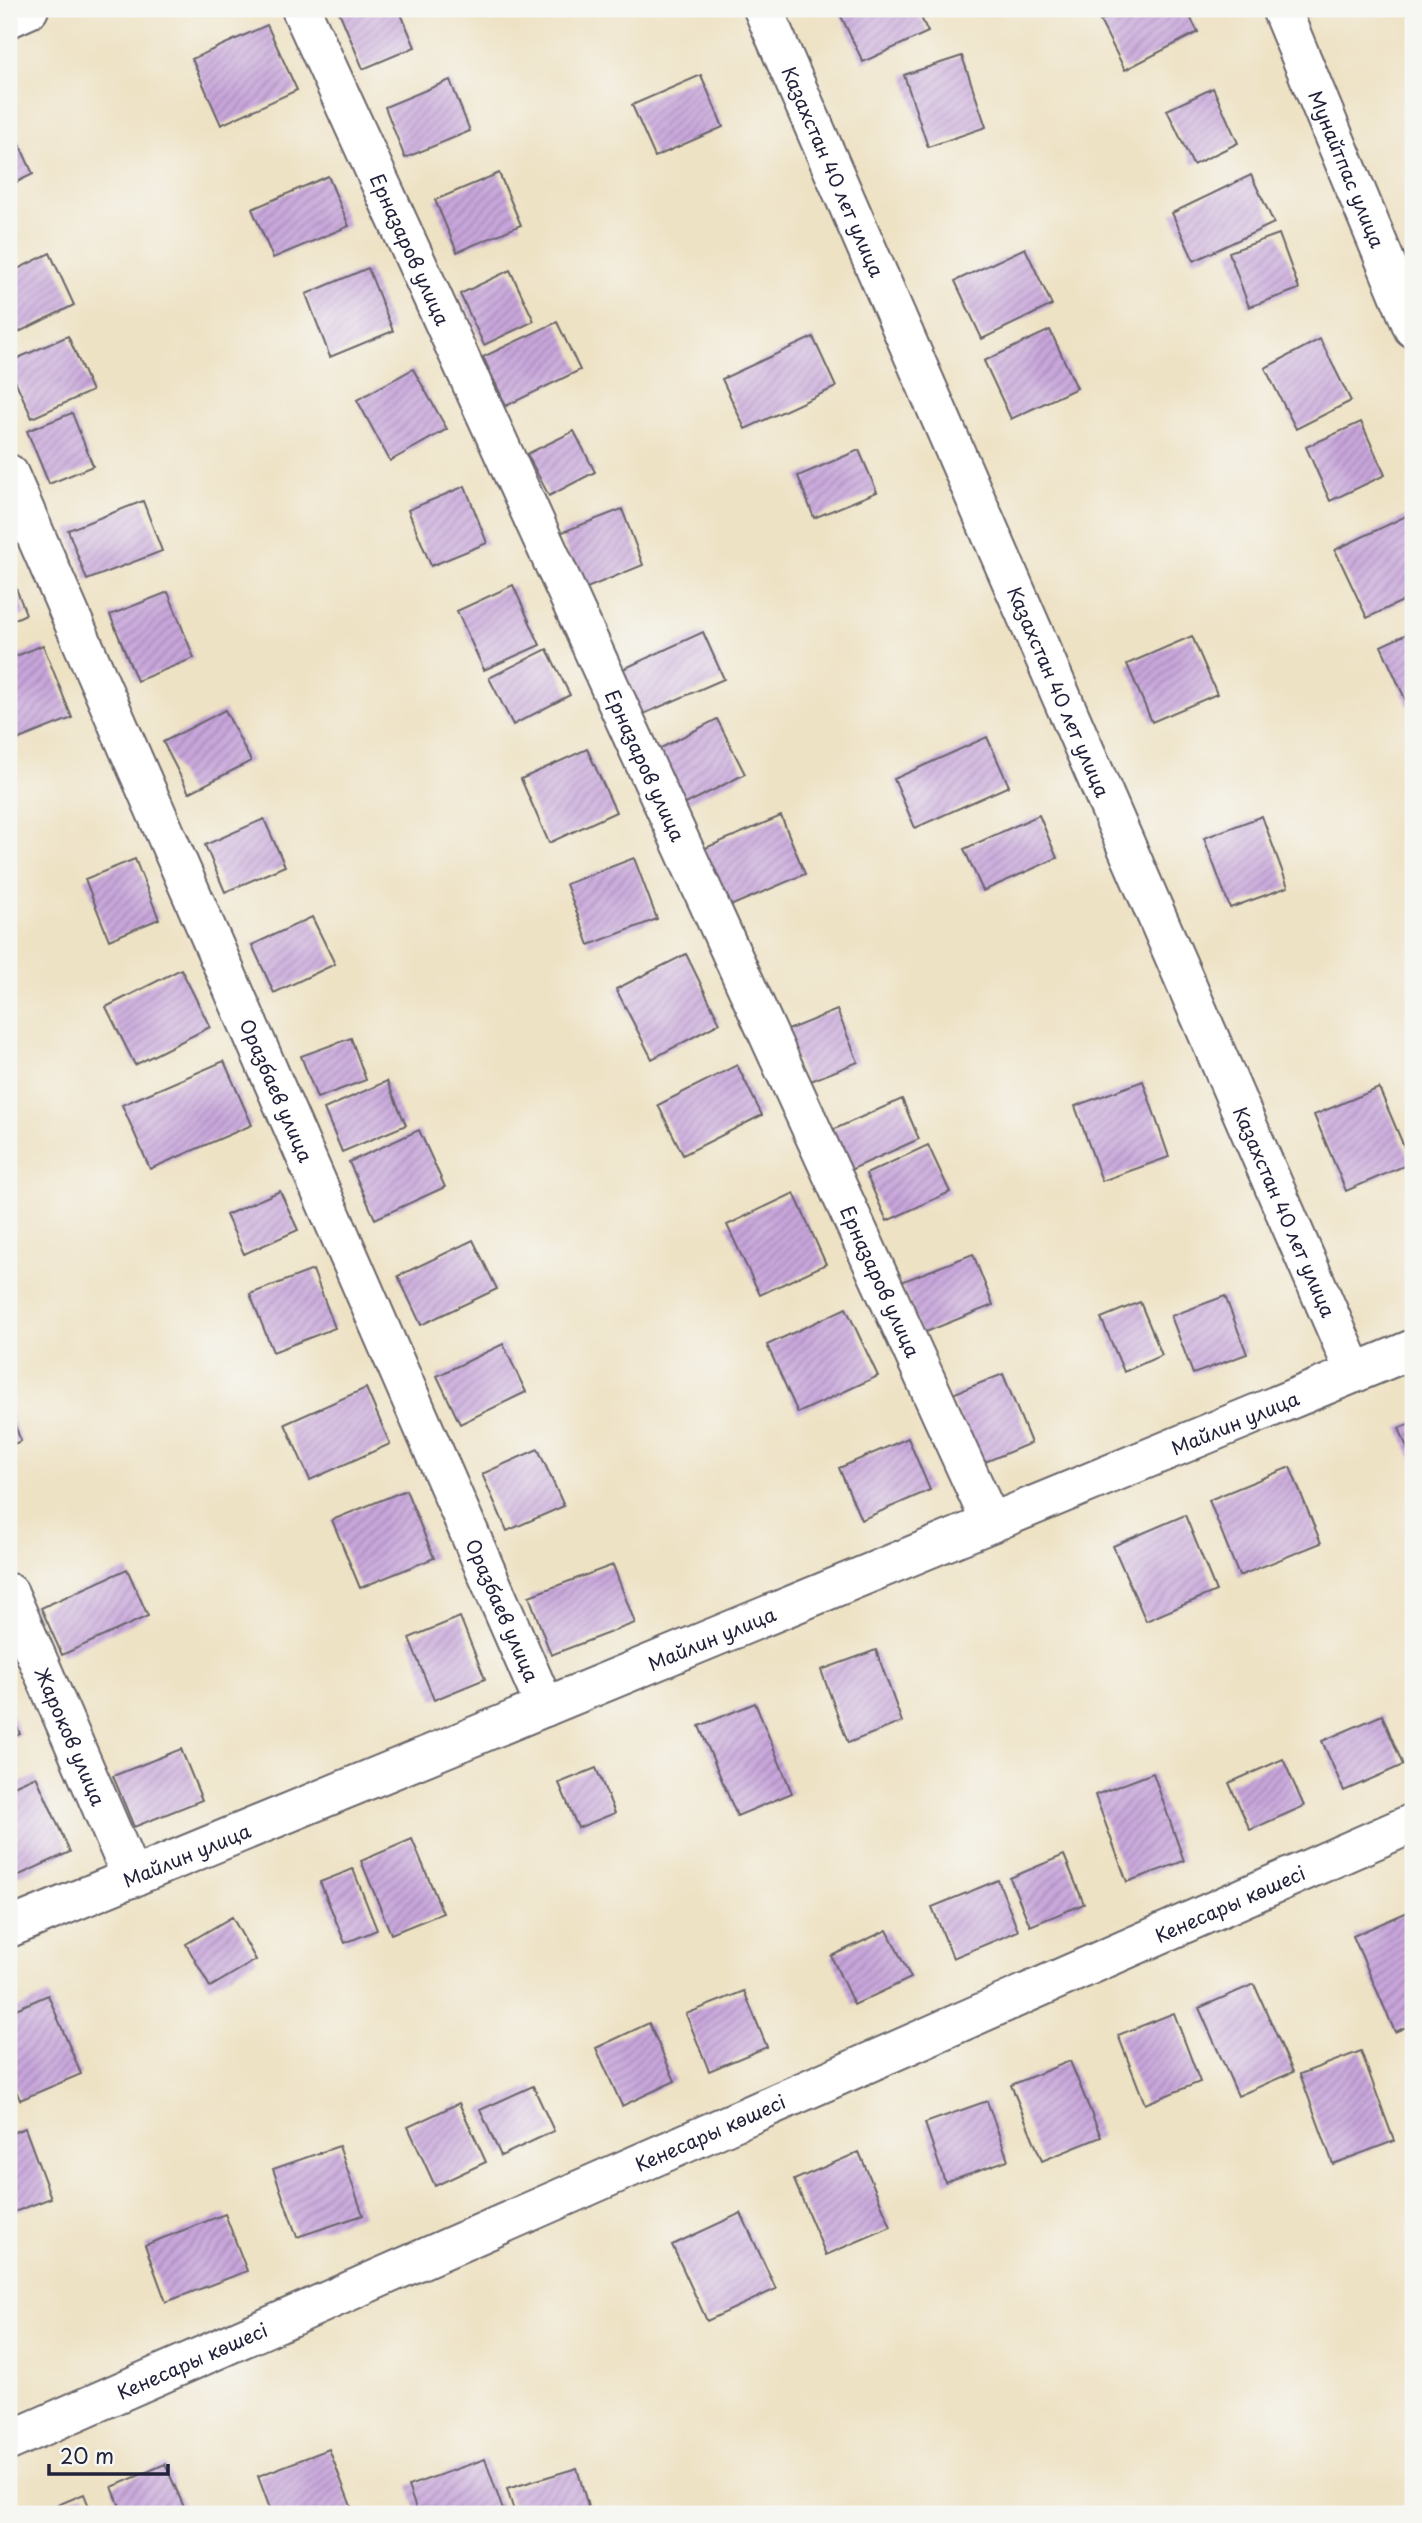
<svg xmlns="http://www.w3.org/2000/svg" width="1422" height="2523" font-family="'Playpen Sans',sans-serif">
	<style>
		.building { fill: url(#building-hatch) }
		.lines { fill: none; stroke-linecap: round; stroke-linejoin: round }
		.minor-casing { stroke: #69656b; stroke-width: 42 }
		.tertiary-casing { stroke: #69656b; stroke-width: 42 }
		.minor { stroke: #fff; stroke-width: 38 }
		.tertiary { stroke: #fff; stroke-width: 38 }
		.labels { text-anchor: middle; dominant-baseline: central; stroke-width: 7; stroke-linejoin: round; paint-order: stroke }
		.street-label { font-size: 19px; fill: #22223b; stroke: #f6f6f2 }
	</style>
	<defs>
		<pattern id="building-hatch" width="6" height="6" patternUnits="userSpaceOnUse" patternTransform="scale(1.75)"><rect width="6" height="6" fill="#c8a6db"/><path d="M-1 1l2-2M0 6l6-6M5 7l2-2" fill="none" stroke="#a287b3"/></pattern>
	</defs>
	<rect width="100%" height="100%" fill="#f6f6f2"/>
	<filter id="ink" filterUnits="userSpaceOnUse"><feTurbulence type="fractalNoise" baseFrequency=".0143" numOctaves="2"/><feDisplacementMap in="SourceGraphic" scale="14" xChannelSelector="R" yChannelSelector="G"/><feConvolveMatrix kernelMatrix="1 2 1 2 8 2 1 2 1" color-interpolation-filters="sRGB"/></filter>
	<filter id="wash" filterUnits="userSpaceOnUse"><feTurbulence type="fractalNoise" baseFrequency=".00686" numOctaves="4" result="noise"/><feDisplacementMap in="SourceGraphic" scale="28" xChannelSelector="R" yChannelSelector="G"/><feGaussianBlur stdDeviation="1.57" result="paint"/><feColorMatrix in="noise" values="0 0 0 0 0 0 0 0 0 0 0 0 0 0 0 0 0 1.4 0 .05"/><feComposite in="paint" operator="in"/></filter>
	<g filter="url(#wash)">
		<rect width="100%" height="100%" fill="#eee2c4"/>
		<g id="blocks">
			<path class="building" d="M 338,9 L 399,9 L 415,47 L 363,69 Z
				M 840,9 L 917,9 L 928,32 L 863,62 L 838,10 Z
				M 1123,9 L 1186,9 L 1198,32 L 1125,70 L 1100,21 Z
				M 267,25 L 297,90 L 221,125 L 192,59 Z
				M 962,56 L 986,127 L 928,147 L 904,75 Z
				M 701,75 L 723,127 L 655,157 L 632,105 Z
				M 450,80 L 470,131 L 405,158 L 385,107 Z
				M 1213,88 L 1238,143 L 1193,165 L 1167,110 Z
				M 13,130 L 33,174 L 9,186 L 9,132 Z
				M 499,173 L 521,225 L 457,252 L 435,200 Z
				M 1251,175 L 1274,223 L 1194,261 L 1172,213 Z
				M 328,176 L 349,226 L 273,258 L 252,209 Z
				M 1279,234 L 1299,289 L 1249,307 L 1229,252 Z
				M 1025,248 L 1052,305 L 982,339 L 955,281 Z
				M 50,253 L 74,305 L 9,337 L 9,273 Z
				M 368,268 L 393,331 L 330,357 L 306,294 Z
				M 510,270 L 534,321 L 484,345 L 460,294 Z
				M 557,322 L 580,370 L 506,406 L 483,357 Z
				M 1050,330 L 1077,388 L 1011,419 L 984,361 Z
				M 68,336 L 92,391 L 32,418 L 9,367 L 9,362 Z
				M 813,337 L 836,387 L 745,429 L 722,379 Z
				M 1320,339 L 1351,401 L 1296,429 L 1265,368 Z
				M 413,369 L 447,429 L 390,461 L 357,400 Z
				M 72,413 L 93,466 L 49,484 L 27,431 Z
				M 1361,422 L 1385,475 L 1330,501 L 1306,447 Z
				M 574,431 L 595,472 L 549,496 L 527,454 Z
				M 859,450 L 877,492 L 814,518 L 798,476 Z
				M 465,486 L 487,543 L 431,566 L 408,510 Z
				M 143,501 L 162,551 L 87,580 L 68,530 Z
				M 622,509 L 643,565 L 582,590 L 560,533 Z
				M 1406,516 L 1413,533 L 1413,596 L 1367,618 L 1335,550 Z
				M 9,570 L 26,614 L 9,622 Z
				M 513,585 L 540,645 L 484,670 L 457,611 Z
				M 168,592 L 194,658 L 137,681 L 110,615 Z
				M 1413,631 L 1413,711 L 1411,712 L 1381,646 Z
				M 703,632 L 724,679 L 639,716 L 619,671 Z
				M 1192,636 L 1217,694 L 1152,722 L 1127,664 Z
				M 43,645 L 72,718 L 9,743 L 9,659 Z
				M 547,649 L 570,695 L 513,725 L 489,678 Z
				M 225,710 L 251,761 L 189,793 L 163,742 Z
				M 717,719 L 745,774 L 684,805 L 657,750 Z
				M 987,737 L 1009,786 L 915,828 L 894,779 Z
				M 587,749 L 616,812 L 549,843 L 521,779 Z
				M 1039,815 L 1057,858 L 983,891 L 964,849 Z
				M 781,816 L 805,874 L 728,907 L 703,849 Z
				M 1262,816 L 1288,887 L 1230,908 L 1204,838 Z
				M 264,819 L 285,866 L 225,892 L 205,845 Z
				M 634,858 L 657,919 L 589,945 L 566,884 Z
				M 135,859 L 159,919 L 109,940 L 85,879 Z
				M 312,917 L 335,964 L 274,993 L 252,945 Z
				M 686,954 L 720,1023 L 652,1059 L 616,989 Z
				M 181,969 L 210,1027 L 135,1065 L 106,1007 Z
				M 837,1010 L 858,1062 L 806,1083 L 785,1031 Z
				M 351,1038 L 366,1080 L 317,1098 L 301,1056 Z
				M 224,1061 L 252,1125 L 150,1169 L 122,1105 Z
				M 737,1065 L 762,1115 L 683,1155 L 658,1105 Z
				M 387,1081 L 406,1125 L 342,1152 L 324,1109 Z
				M 1143,1081 L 1169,1157 L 1102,1181 L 1075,1106 Z
				M 1379,1088 L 1411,1163 L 1346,1191 L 1314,1115 Z
				M 902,1099 L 919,1139 L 848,1171 L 830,1131 Z
				M 419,1130 L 445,1187 L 375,1219 L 349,1162 Z
				M 928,1145 L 950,1192 L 887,1221 L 866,1174 Z
				M 280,1191 L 298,1230 L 244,1254 L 226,1215 Z
				M 794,1193 L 826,1264 L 760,1295 L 727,1225 Z
				M 473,1240 L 497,1289 L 421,1325 L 398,1276 Z
				M 973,1254 L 993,1305 L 921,1334 L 901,1282 Z
				M 313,1270 L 335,1328 L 273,1352 L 250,1294 Z
				M 1225,1296 L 1247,1354 L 1193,1374 L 1171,1316 Z
				M 1140,1302 L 1162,1355 L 1124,1372 L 1101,1318 Z
				M 846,1308 L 878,1376 L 798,1413 L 767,1345 Z
				M 503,1344 L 526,1392 L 460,1424 L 437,1376 Z
				M 1003,1374 L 1031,1443 L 978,1465 L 950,1395 Z
				M 366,1388 L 390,1444 L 310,1480 L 285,1424 Z
				M 9,1410 L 21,1441 L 9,1446 Z
				M 1413,1422 L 1413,1462 L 1399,1428 Z
				M 908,1438 L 930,1490 L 861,1520 L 839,1468 Z
				M 538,1449 L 564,1506 L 507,1531 L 482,1474 Z
				M 1290,1467 L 1321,1543 L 1239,1576 L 1209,1500 Z
				M 406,1490 L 434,1558 L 360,1588 L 332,1520 Z
				M 1185,1515 L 1216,1591 L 1146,1621 L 1113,1546 Z
				M 613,1565 L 635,1623 L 551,1655 L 529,1596 Z
				M 127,1569 L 148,1616 L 62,1655 L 41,1608 Z
				M 460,1617 L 485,1679 L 434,1700 L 409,1638 Z
				M 876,1650 L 902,1722 L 848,1743 L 821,1670 Z
				M 755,1703 L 792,1793 L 737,1816 L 699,1726 Z
				M 9,1709 L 20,1734 L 9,1739 Z
				M 1382,1715 L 1403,1765 L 1344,1791 L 1322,1741 Z
				M 181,1749 L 202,1800 L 134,1827 L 113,1776 Z
				M 1283,1759 L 1304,1806 L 1250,1830 L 1229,1783 Z
				M 596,1768 L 615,1813 L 578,1828 L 559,1783 Z
				M 1153,1773 L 1184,1861 L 1127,1882 L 1095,1795 Z
				M 36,1776 L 70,1852 L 15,1877 L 9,1863 L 9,1788 Z
				M 412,1839 L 443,1913 L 391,1934 L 361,1861 Z
				M 1064,1855 L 1084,1904 L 1030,1926 L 1010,1878 Z
				M 353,1869 L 377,1930 L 345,1943 L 320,1882 Z
				M 998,1880 L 1018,1931 L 953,1958 L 932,1907 Z
				M 1412,1910 L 1413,2024 L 1395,2032 L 1353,1936 Z
				M 232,1917 L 256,1960 L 210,1987 L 186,1944 Z
				M 887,1930 L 911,1978 L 854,2005 L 831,1956 Z
				M 1254,1984 L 1293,2072 L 1238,2096 L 1199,2008 Z
				M 744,1991 L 767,2047 L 709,2071 L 686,2014 Z
				M 48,1995 L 81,2074 L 20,2100 L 9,2074 L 9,2012 Z
				M 1174,2013 L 1200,2082 L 1145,2104 L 1118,2035 Z
				M 649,2023 L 675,2081 L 622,2106 L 596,2048 Z
				M 1361,2051 L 1394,2141 L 1333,2164 L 1300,2074 Z
				M 1070,2061 L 1101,2137 L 1042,2161 L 1011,2085 Z
				M 533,2086 L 554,2131 L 501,2156 L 480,2110 Z
				M 987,2101 L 1008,2160 L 945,2182 L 925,2123 Z
				M 459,2103 L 486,2162 L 435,2186 L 408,2127 Z
				M 25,2128 L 51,2198 L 9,2214 L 9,2134 Z
				M 339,2146 L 363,2215 L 297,2237 L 273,2169 Z
				M 859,2152 L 891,2227 L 826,2255 L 794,2180 Z
				M 741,2213 L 776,2289 L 707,2321 L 672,2245 Z
				M 225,2214 L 247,2271 L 166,2302 L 145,2245 Z
				M 329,2449 L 354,2514 L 272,2514 L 258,2476 Z
				M 485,2459 L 504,2513 L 418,2514 L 408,2486 Z
				M 165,2464 L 187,2514 L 123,2514 L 112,2487 Z
				M 577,2468 L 590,2514 L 515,2514 L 507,2489 Z
				M 84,2494 L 92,2514 L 36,2514 Z"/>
		</g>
	</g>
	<g filter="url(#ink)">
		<use href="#blocks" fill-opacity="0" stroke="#69656b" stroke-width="2"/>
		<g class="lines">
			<defs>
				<g id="minor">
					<path id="s1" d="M 301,9 L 991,1523"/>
					<path id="s2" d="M 763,9 L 1355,1373"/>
					<path id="s3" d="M 1281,9 L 1413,328"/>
					<path id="s4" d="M 9,474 L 545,1707"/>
					<path id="s5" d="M 9,1593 L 132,1878"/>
					<path id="s6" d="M 9,1928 L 1413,1349"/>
					<path id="s7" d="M 9,2441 L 1413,1823"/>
				</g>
				<path id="tertiary" d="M 9,18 L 29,9"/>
			</defs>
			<use href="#minor" class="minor-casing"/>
			<use href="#tertiary" class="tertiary-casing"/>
			<use href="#minor" class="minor"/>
			<use href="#tertiary" class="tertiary"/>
		</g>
	</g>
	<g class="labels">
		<g class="street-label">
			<text stroke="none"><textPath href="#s3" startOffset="173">Мунайтпас улица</textPath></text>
			<text stroke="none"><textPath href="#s2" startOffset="177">Казахстан 40 лет улица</textPath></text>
			<text stroke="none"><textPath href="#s1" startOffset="264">Ерназаров улица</textPath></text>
			<text stroke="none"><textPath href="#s2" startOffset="744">Казахстан 40 лет улица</textPath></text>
			<text stroke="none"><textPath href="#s1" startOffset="831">Ерназаров улица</textPath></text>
			<text stroke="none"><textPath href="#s4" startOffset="672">Оразбаев улица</textPath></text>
			<text stroke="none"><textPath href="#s2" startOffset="1311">Казахстан 40 лет улица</textPath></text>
			<text stroke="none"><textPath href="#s1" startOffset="1398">Ерназаров улица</textPath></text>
			<text stroke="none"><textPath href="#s6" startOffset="1326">Майлин улица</textPath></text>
			<text stroke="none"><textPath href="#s4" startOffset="1239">Оразбаев улица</textPath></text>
			<text stroke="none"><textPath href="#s6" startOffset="760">Майлин улица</textPath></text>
			<text stroke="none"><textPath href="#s5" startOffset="156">Жароков улица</textPath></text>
			<text stroke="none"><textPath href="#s6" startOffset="192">Майлин улица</textPath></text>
			<text stroke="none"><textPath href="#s7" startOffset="1334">Кенесары көшесі</textPath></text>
			<text stroke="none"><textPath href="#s7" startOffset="766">Кенесары көшесі</textPath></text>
			<text stroke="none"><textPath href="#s7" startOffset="200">Кенесары көшесі</textPath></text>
		</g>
	</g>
	<rect width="1422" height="2523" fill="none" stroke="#f6f6f2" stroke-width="35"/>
	<path d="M49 2464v10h119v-10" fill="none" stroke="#22223b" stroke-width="3.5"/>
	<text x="60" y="2464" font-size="21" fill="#22223b" stroke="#f6f6f2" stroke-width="5" paint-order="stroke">20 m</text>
</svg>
